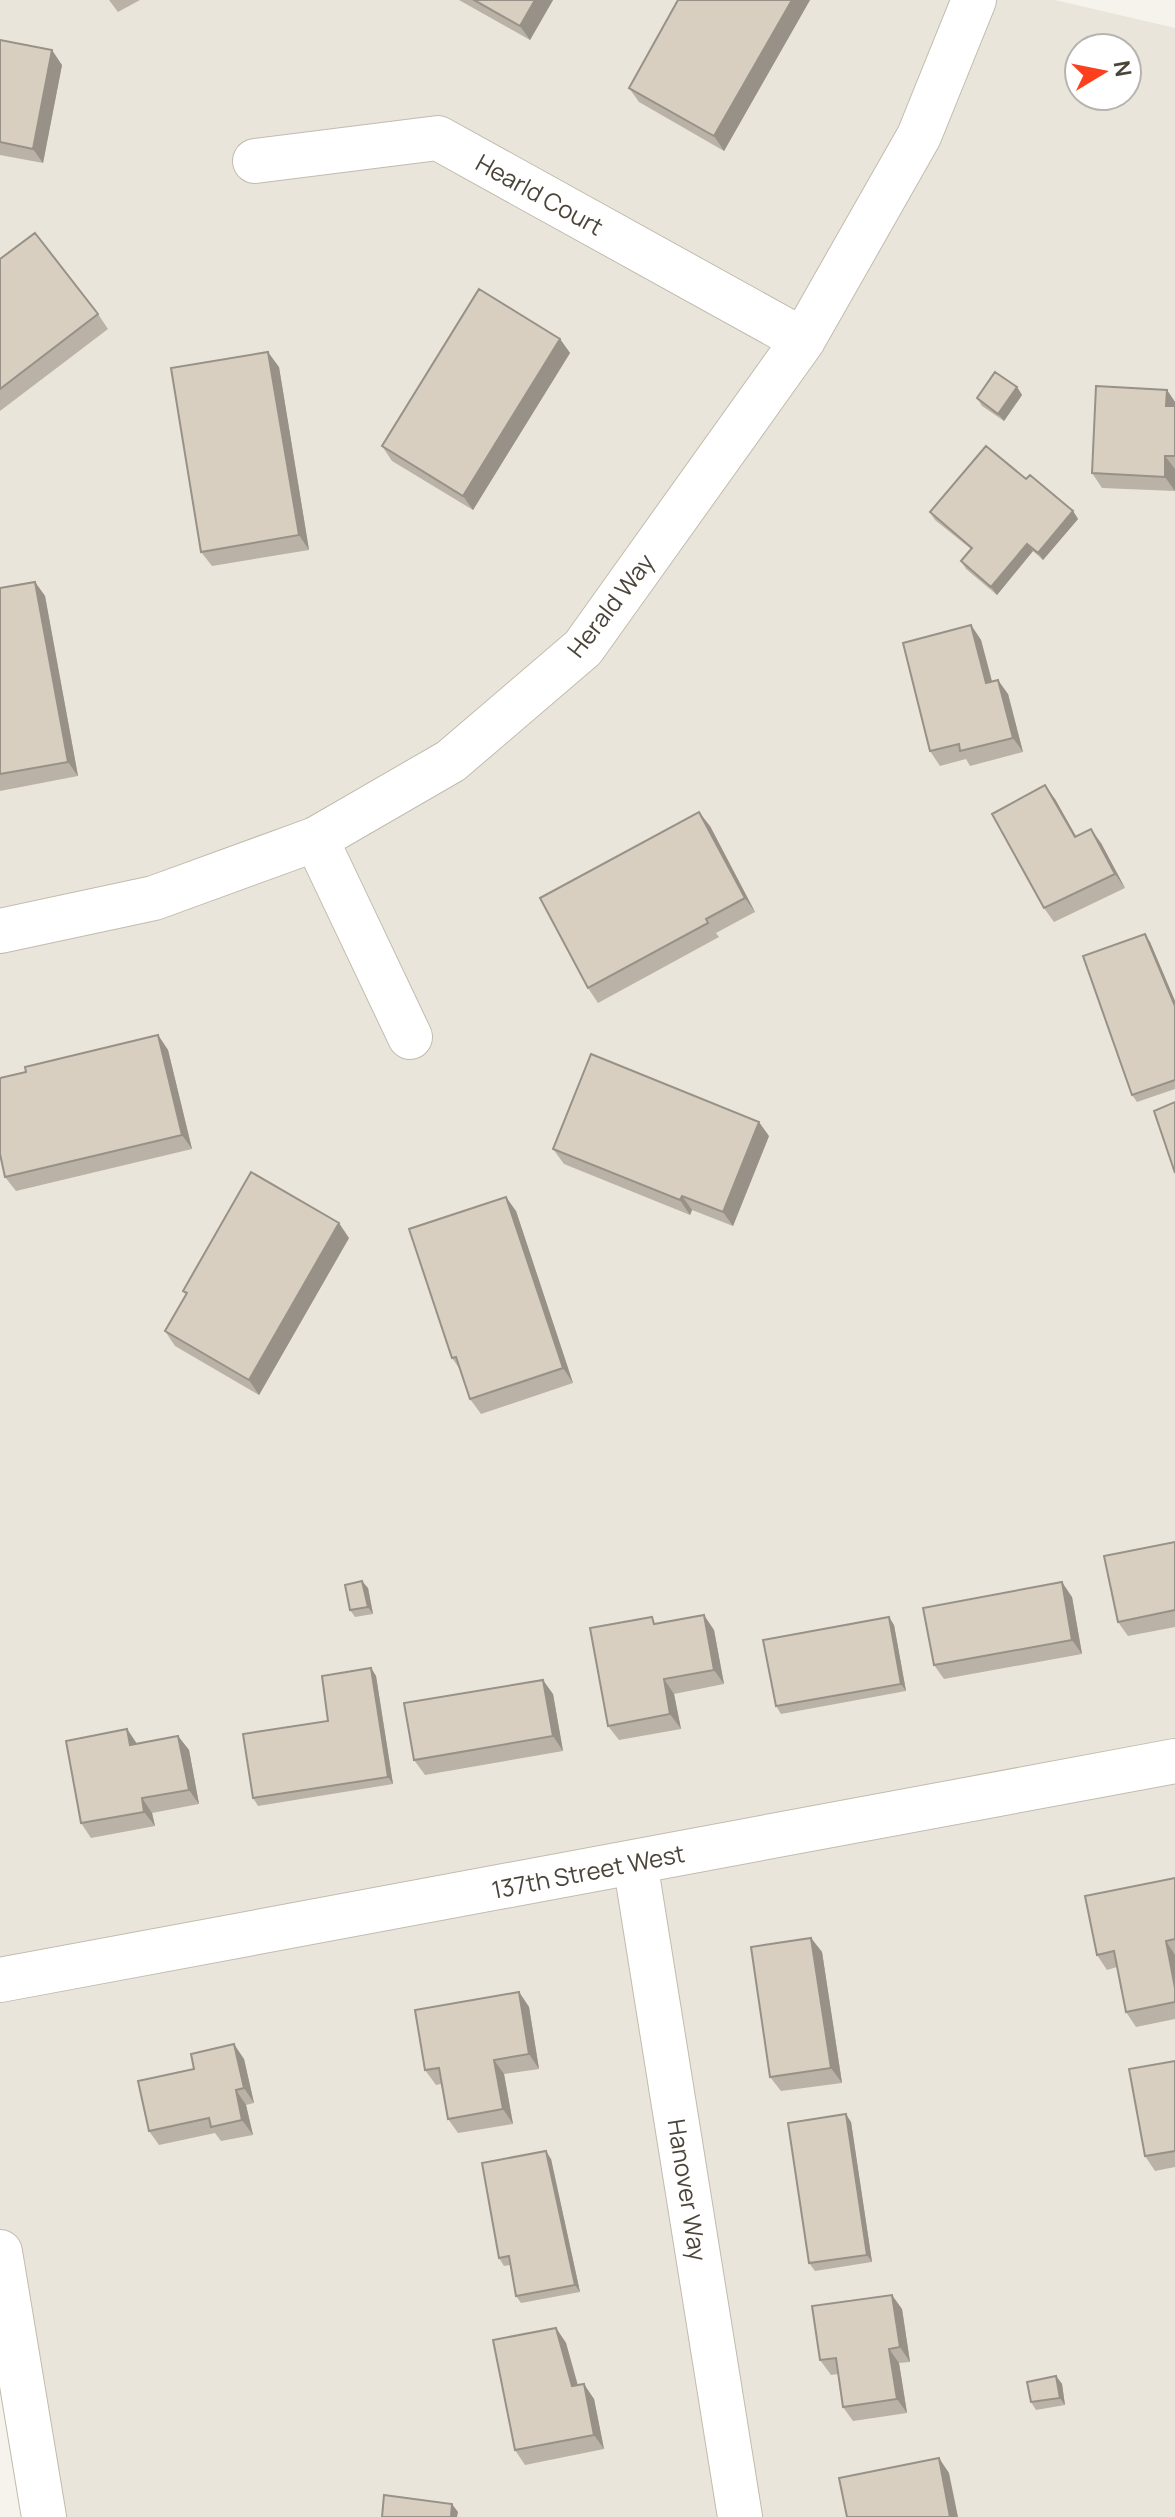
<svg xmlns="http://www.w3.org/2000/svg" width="1175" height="2517" font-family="Manrope,sans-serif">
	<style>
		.residential { fill: #eae5da; fill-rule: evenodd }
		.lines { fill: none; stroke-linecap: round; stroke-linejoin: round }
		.minor-casing { stroke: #c2bbae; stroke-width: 46 }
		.minor { stroke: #fff; stroke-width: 44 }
		.wall { fill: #bab2a6 }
		.shaded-wall { fill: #979187 }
		.building { fill: #d8cfc1; stroke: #979187; stroke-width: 2 }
		.labels { text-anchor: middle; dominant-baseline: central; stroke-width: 7; stroke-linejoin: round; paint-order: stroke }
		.street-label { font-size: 24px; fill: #4b4439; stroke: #fff }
	</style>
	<rect width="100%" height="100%" fill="#f6f3ec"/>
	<path class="residential" d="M 0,0 L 1055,0 L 1175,28 L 1175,2517 L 44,2517 L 0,2252 ZM 1079,48 L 1127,48 L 1127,96 L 1079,96 Z"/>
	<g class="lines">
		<defs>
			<path id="minor" d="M 255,161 L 438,138 L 803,340
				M 316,839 L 410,1037
				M 0,931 L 154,898 L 316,839 L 451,761 L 583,648 L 803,340 L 919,136 L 974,0
				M 635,1862 L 740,2517
				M 0,1980 L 1175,1761
				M 0,2252 L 44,2517"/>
		</defs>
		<use href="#minor" class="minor-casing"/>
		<use href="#minor" class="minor"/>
	</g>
	<path class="wall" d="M 109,0 L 140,0 L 118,12 Z
		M 459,0 L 553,0 L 530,40 Z
		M 678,0 L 810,0 L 724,151 L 639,102 L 629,88 Z
		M 0,40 L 62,65 L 43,163 L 0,155 Z
		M 0,259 L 98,314 L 108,329 L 0,411 Z
		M 560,339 L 570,353 L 473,510 L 392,461 L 382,446 Z
		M 279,367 L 309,550 L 212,566 L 201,552 Z
		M 1017,387 L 1022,395 L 1004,421 L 982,406 L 977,398 Z
		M 1167,390 L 1175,402 L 1175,491 L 1102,488 L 1092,473 Z
		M 1026,479 L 1073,511 L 1078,519 L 1043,560 L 1033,551 L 997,595 L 966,569 L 961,561 L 971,549 L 935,520 L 930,512 Z
		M 35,582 L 45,596 L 78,776 L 0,791 L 0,588 Z
		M 971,625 L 981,640 L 992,681 L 1008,694 L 1023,752 L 970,766 L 966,759 L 940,766 L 930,751 Z
		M 1055,799 L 1076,837 L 1101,843 L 1125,888 L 1054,922 L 1044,908 Z
		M 710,826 L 755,912 L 716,933 L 719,937 L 598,1003 L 588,988 Z
		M 1150,942 L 1175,1001 L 1175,1089 L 1137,1102 L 1132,1095 Z
		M 158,1035 L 168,1050 L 192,1149 L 16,1191 L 5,1177 L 26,1072 Z
		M 769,1136 L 733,1226 L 692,1210 L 690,1215 L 564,1164 L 553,1149 Z
		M 516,1211 L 573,1383 L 481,1414 L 470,1399 L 461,1371 L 452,1358 Z
		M 349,1238 L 259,1395 L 175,1346 L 165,1331 L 186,1295 L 183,1291 Z
		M 1175,1542 L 1175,1627 L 1128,1636 L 1118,1622 Z
		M 368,1588 L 373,1614 L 355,1617 L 350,1610 Z
		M 1072,1597 L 1082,1654 L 944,1679 L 934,1665 Z
		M 657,1624 L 714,1630 L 724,1684 L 674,1694 L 681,1729 L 619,1740 L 608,1726 Z
		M 894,1625 L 906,1691 L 781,1714 L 776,1706 Z
		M 371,1668 L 376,1676 L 393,1784 L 258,1806 L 253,1798 L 328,1721 Z
		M 553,1694 L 563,1751 L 425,1775 L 414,1760 Z
		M 127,1729 L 137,1744 L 178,1736 L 189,1750 L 199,1804 L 152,1813 L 155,1826 L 91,1838 L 81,1823 Z
		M 1175,1878 L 1175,2019 L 1136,2027 L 1126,2012 L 1117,1967 L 1107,1970 L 1097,1955 Z
		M 811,1938 L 822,1952 L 842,2083 L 781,2091 L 770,2077 Z
		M 519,1992 L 529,2007 L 539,2069 L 504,2074 L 513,2124 L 458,2133 L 448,2119 L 441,2084 L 436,2085 L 425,2070 Z
		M 244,2059 L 254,2103 L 246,2105 L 253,2135 L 221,2141 L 215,2133 L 159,2145 L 149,2131 Z
		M 1175,2061 L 1175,2167 L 1155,2171 L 1145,2156 Z
		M 851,2122 L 872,2262 L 815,2271 L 809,2263 Z
		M 551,2159 L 580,2292 L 521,2303 L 516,2296 L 510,2265 L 504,2266 L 499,2258 Z
		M 902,2309 L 910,2362 L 899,2363 L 907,2413 L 853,2421 L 843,2407 L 838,2374 L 831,2375 L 820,2360 Z
		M 556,2328 L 566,2343 L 578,2385 L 594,2399 L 604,2449 L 525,2465 L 515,2450 Z
		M 1056,2376 L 1062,2384 L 1065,2405 L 1036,2410 L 1031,2402 Z"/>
	<path class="shaded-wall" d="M 535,0 L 553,0 L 530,40 L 520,26 Z
		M 792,0 L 810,0 L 724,151 L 714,136 Z
		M 52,50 L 62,65 L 43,163 L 33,149 Z
		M 560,339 L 570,353 L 473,510 L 463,496 Z
		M 268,352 L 279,367 L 309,550 L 299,535 Z
		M 1017,387 L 1022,395 L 1004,421 L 998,414 Z
		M 1167,390 L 1175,402 L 1175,418 L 1166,406 Z
		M 1165,456 L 1175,469 L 1175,491 L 1165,477 Z
		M 1073,511 L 1078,519 L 1043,560 L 1038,553 Z
		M 1027,544 L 1033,551 L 997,595 L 991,587 Z
		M 35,582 L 45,596 L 78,776 L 68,762 Z
		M 971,625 L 981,640 L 996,697 L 986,683 Z
		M 998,680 L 1008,694 L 1023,752 L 1013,738 Z
		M 1045,785 L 1055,799 L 1085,852 L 1075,837 Z
		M 699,812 L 710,826 L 755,912 L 745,898 Z
		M 1091,829 L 1101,843 L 1125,888 L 1115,874 Z
		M 1145,934 L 1150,942 L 1175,1001 L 1175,1006 Z
		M 158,1035 L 168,1050 L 192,1149 L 182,1135 Z
		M 759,1122 L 769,1136 L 733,1226 L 723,1212 Z
		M 682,1196 L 692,1210 L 690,1215 L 680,1200 Z
		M 506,1197 L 516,1211 L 573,1383 L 563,1368 Z
		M 339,1223 L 349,1238 L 259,1395 L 249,1380 Z
		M 362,1581 L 368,1588 L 373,1614 L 368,1607 Z
		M 1062,1582 L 1072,1597 L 1082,1654 L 1072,1640 Z
		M 704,1615 L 714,1630 L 724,1684 L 714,1670 Z
		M 889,1617 L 894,1625 L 906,1691 L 901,1684 Z
		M 371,1668 L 376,1676 L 393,1784 L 388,1777 Z
		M 664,1679 L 674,1694 L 681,1729 L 670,1714 Z
		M 543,1680 L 553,1694 L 563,1751 L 553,1736 Z
		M 127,1729 L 137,1744 L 130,1745 Z
		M 178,1736 L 189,1750 L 199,1804 L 189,1790 Z
		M 142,1798 L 152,1813 L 155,1826 L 144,1812 Z
		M 811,1938 L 822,1952 L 842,2083 L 831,2068 Z
		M 1166,1941 L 1175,1955 L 1175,1988 Z
		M 519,1992 L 529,2007 L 539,2069 L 529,2054 Z
		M 234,2044 L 244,2059 L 254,2103 L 244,2088 Z
		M 494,2060 L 504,2074 L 513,2124 L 503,2109 Z
		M 236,2090 L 246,2105 L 253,2135 L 242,2120 Z
		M 846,2114 L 851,2122 L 872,2262 L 867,2255 Z
		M 546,2151 L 551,2159 L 580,2292 L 575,2285 Z
		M 892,2295 L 902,2309 L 910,2362 L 900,2347 Z
		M 556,2328 L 566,2343 L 582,2401 L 572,2386 Z
		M 889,2349 L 899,2363 L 907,2413 L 897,2399 Z
		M 1056,2376 L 1062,2384 L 1065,2405 L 1060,2398 Z
		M 584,2384 L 594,2399 L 604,2449 L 594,2435 Z
		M 939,2458 L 949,2473 L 958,2517 L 950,2517 Z
		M 452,2504 L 458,2512 L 457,2517 L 451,2517 Z"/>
	<path class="building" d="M 474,0 L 535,0 L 520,26 Z
		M 678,0 L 792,0 L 714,136 L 629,88 Z
		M 0,40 L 52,50 L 33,149 L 0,142 Z
		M 35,233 L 98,314 L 0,389 L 0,259 Z
		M 479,289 L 560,339 L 463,496 L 382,446 Z
		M 268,352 L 299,535 L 201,552 L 171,368 Z
		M 995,372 L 1017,387 L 998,414 L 977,398 Z
		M 1096,386 L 1167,390 L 1166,406 L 1175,406 L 1175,456 L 1165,456 L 1165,477 L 1092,473 Z
		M 986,446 L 1026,479 L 1030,475 L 1073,511 L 1038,553 L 1027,544 L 991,587 L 961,561 L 972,548 L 930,512 Z
		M 35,582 L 68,762 L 0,774 L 0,588 Z
		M 971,625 L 986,683 L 998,680 L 1013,738 L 960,751 L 959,744 L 930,751 L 903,643 Z
		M 1045,785 L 1075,837 L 1091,829 L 1115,874 L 1044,908 L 992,814 Z
		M 699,812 L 745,898 L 706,919 L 708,923 L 588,988 L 540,898 Z
		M 1145,934 L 1175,1006 L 1175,1080 L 1132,1095 L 1083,956 Z
		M 158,1035 L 182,1135 L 5,1177 L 0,1154 L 0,1078 L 26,1072 L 25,1067 Z
		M 591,1054 L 759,1122 L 723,1212 L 682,1196 L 680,1200 L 553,1149 Z
		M 1175,1102 L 1175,1173 L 1154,1111 Z
		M 251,1172 L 339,1223 L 249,1380 L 165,1331 L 187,1293 L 183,1291 Z
		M 506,1197 L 563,1368 L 470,1399 L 456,1357 L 452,1358 L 409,1229 Z
		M 1175,1542 L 1175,1610 L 1118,1622 L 1104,1556 Z
		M 362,1581 L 368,1607 L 350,1610 L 345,1585 Z
		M 1062,1582 L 1072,1640 L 934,1665 L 923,1608 Z
		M 704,1615 L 714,1670 L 664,1679 L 670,1714 L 608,1726 L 590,1628 L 652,1617 L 654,1624 Z
		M 889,1617 L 901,1684 L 776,1706 L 763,1640 Z
		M 371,1668 L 388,1777 L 253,1798 L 243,1734 L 328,1721 L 322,1676 Z
		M 543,1680 L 553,1736 L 414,1760 L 404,1703 Z
		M 127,1729 L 130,1745 L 178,1736 L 189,1790 L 142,1798 L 144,1812 L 81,1823 L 66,1741 Z
		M 1175,1878 L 1175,1939 L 1166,1941 L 1175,1988 L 1175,2002 L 1126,2012 L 1114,1951 L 1097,1955 L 1085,1896 Z
		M 811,1938 L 831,2068 L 770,2077 L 751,1947 Z
		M 519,1992 L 529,2054 L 494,2060 L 503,2109 L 448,2119 L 439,2068 L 425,2070 L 415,2010 Z
		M 234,2044 L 244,2088 L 236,2090 L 242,2120 L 211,2127 L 209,2118 L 149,2131 L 138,2081 L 194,2069 L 191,2054 Z
		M 1175,2061 L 1175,2151 L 1145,2156 L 1129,2069 Z
		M 846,2114 L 867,2255 L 809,2263 L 788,2123 Z
		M 546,2151 L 575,2285 L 516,2296 L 509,2256 L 499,2258 L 482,2163 Z
		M 892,2295 L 900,2347 L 889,2349 L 897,2399 L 843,2407 L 836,2358 L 820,2360 L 812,2306 Z
		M 556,2328 L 572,2386 L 584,2384 L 594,2435 L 515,2450 L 493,2340 Z
		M 1056,2376 L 1060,2398 L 1031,2402 L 1027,2382 Z
		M 939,2458 L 950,2517 L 847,2517 L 839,2478 Z
		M 384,2495 L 452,2504 L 451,2517 L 382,2517 Z"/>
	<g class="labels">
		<g class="street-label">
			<text transform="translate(540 194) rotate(29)">Hearld Court</text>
			<text transform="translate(610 605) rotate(-52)">Herald Way</text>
			<text transform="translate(588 1871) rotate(-11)">137th Street West</text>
			<text transform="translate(688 2190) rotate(81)">Hanover Way</text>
		</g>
	</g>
	<g transform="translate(1103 72) rotate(80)"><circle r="38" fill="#ffffff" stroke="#b7b4b0" stroke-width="2"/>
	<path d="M0-6L14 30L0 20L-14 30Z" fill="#fc3f1d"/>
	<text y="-12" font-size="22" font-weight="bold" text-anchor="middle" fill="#4b4439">N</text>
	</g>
</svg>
